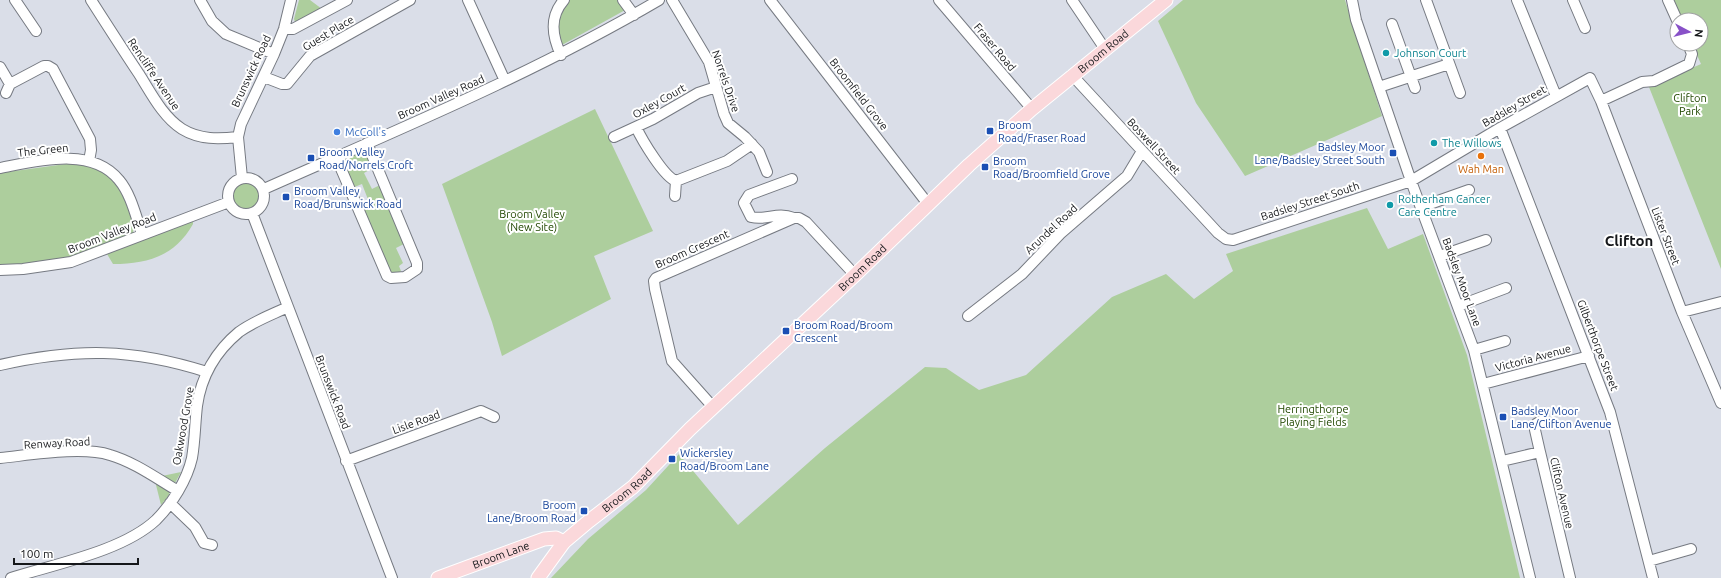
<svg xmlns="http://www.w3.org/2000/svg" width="1721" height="578" font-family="Ubuntu,sans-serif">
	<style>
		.green { fill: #adce9d }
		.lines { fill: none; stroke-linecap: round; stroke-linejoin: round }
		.minor-casing { stroke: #767a82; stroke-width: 12 }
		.major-casing { stroke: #fff; stroke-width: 15 }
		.minor { stroke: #fff; stroke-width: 10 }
		.major { stroke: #fbd8db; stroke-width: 13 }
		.culture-dot { fill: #0f9aa8; stroke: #fff; stroke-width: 1.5 }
		.transit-dot { fill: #1a4fb4; stroke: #fff; stroke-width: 1.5 }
		.shop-dot { fill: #3f7fe0; stroke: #fff; stroke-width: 1.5 }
		.food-dot { fill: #e8710a; stroke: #fff; stroke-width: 1.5 }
		.labels { text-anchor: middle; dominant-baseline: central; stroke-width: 4; stroke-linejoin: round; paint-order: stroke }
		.street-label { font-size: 11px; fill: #15171a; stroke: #fff }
		.culture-label { font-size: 11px; fill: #0d838f; stroke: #fff; text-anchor: start }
		.park-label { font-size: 11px; fill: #214800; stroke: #fff }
		.transit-label { font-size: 11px; fill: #164399; stroke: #fff; text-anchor: start }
		.shop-label { font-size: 11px; fill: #366cbe; stroke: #fff; text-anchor: start }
		.food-label { font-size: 11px; fill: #c56008; stroke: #fff }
		.district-label { font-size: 15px; font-weight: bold; fill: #15171a; stroke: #fff }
	</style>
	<rect width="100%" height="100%" fill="#dadee8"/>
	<path class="green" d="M 299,0 L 310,0 L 322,9 L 295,22 L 294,19 Z
		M 570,0 L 619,0 L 627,9 L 562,45 C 554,30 559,13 570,0 Z
		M 1183,0 L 1345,0 L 1382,116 L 1245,176 L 1196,103 L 1158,21 Z
		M 1671,0 L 1721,0 L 1721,269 L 1649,87 L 1701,64 L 1692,44 L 1701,44 L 1701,20 L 1681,20 Z
		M 595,109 L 653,231 L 594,256 L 611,299 L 502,356 L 492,322 L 442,184 Z
		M 362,151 L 365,152 L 373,168 L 364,173 L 372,189 L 380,185 L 406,243 L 396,248 L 403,263 L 399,266 L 401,271 L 397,274 L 391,274 L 360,206 L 369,202 L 362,184 L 352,188 L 342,160 Z
		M 73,163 C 106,168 114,177 128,206 C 133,215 136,223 133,233 C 115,240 97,248 79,254 C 54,262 26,265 0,264 L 0,173 Z
		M232 195a14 14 0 1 1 28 0a14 14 0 1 1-28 0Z
		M 1367,208 L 1388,249 L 1423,234 L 1467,355 L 1520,578 L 551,578 L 588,539 L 646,490 L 679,454 L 738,525 L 825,448 L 925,367 L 946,368 L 979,390 L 1026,375 L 1112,297 L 1166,274 L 1194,299 L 1233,271 L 1226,254 Z
		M 193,221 L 193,224 C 175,256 148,264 113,264 L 107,254 Z
		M 181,472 L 167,498 L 161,505 L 156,485 L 162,476 Z"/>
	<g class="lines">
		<defs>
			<path id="minor" d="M 15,0 L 36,31
				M 91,0 C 107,25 123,50 139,74 C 151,93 163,117 182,129 C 200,140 219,139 238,137
				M 200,0 L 212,21 L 226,34 L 274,54
				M 468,0 L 505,81
				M 623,0 L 634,15
				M 672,0 L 709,62 L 724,114 L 728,123 L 745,137 L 759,152 L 767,172
				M 770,0 L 928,204
				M 939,0 L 1032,109
				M 1072,0 L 1105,49
				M 1352,0 L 1356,20 L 1411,181 L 1474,350 L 1530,578
				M 1426,0 L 1460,93
				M 1517,0 L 1556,96
				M 1573,0 L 1585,28
				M 1668,0 L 1677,20
				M 1392,24 L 1415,88
				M 284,29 L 293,29 L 347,0
				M 561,55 C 552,36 549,17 564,0
				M 0,67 L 10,84 L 6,93
				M 1072,75 L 1218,233 L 1226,239 L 1233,240 L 1411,181 L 1500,128 L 1590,78 L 1601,101 L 1682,312 L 1721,403
				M 264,77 L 282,84 L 287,84 L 310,56 L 410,0
				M 10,84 L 44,66 L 48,66 L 53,69 L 90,139 L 91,150 L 89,161
				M 1379,87 L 1449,64
				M 1601,101 L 1642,82 L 1654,81 L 1689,64 L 1692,54 L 1688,44
				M 636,127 C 642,140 664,177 676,181 L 727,161 L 752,144
				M 1500,128 L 1610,412 L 1653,578
				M 614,137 L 653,119 L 698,93 L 716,87
				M 336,157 L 387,276 L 391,278 L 405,277 L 417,269 L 417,263 L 367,143
				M 0,168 C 37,161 92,146 119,180 C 131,194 136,217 142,234
				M228 196a18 18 0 1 1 36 0a18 18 0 1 1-36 0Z
				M 242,178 L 238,137 L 241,124 L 274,54 L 284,29 L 291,0
				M 792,179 L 749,195 L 744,203 L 751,217 C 768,221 776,211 794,218
				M 264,189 C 397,130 533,74 659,0
				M 675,196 L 676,181
				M 1421,207 L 1469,190
				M 252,213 L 392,578
				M 1440,256 L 1486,240
				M 0,270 L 23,269 L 71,262 L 229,202
				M 1458,306 L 1506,288
				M 1682,312 L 1721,302
				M 968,316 L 1022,274 L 1060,234 L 1127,176 L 1142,151
				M 1474,350 L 1505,341
				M 0,365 C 76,348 132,348 207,372
				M 1483,384 L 1589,356
				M 713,407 L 672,361 L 655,289 L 654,281 L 656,278 L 794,218 L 799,218 L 806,222 L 855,275
				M 1540,452 L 1535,430 L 1536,424 L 1541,421
				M 0,458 C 30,455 82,446 110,455 C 134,462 156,478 178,491
				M 346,461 L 481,411 L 494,417
				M 1502,461 L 1540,452 L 1570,578
				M 170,503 L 195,527 L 204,543 L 212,545
				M 1649,561 L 1691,549
				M 11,578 C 55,564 123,551 156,520 C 172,504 187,480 192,458 C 195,441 195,423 197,406 C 201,377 216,351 239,332 C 254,321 271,315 288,307"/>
			<g id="major">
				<path id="s1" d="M 438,578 L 544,539 L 556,538 L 564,542"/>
				<path id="s2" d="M 538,578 L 564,542 L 589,521 L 633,487 L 690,429 L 855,275 L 969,165 L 1032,109 L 1166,0"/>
			</g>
		</defs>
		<use href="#minor" class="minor-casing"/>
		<use href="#major" class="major-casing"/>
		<use href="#minor" class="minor"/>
		<use href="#major" class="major"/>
	</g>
	<g class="culture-dot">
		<circle cx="1386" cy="53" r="4"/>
		<circle cx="1434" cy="143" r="4"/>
		<circle cx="1390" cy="205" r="4"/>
	</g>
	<g class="transit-dot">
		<rect x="986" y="127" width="8" height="8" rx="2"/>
		<rect x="1389" y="149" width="8" height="8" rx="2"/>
		<rect x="307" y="154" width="8" height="8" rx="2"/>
		<rect x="981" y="163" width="8" height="8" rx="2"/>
		<rect x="282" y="193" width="8" height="8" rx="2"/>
		<rect x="782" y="327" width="8" height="8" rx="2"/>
		<rect x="1499" y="413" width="8" height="8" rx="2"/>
		<rect x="668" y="455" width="8" height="8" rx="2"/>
		<rect x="580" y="507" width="8" height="8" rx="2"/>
	</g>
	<circle class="shop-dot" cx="337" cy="132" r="4"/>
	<circle class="food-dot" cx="1481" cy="156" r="4"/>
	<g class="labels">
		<g class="street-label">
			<text transform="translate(328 33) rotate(-31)">Guest Place</text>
			<text transform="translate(995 47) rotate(50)">Fraser Road</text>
			<text stroke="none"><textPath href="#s2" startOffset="774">Broom Road</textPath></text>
			<text transform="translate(251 71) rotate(-65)">Brunswick Road</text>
			<text transform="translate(154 74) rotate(56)">Rencliffe Avenue</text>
			<text transform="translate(726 81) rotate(71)">Norrels Drive</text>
			<text transform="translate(859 94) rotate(52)">Broomfield Grove</text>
			<text transform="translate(441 97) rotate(-24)">Broom Valley Road</text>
			<text transform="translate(659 101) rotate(-29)">Oxley Court</text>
			<text transform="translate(1514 106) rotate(-30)">Badsley Street</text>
			<text transform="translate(1154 146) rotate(47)">Boswell Street</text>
			<text transform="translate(43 150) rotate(-6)">The Green</text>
			<text transform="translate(1310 201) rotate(-18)">Badsley Street South</text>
			<text transform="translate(1051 229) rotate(-43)">Arundel Road</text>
			<text transform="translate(112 233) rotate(-21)">Broom Valley Road</text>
			<text transform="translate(1666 236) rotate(69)">Lister Street</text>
			<text transform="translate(692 249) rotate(-24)">Broom Crescent</text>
			<text stroke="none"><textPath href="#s2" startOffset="450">Broom Road</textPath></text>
			<text transform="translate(1462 282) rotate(70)">Badsley Moor Lane</text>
			<text transform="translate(1598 345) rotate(69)">Gilberthorpe Street</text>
			<text transform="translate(1533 358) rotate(-15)">Victoria Avenue</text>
			<text transform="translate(333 392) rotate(69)">Brunswick Road</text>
			<text transform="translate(416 422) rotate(-20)">Lisle Road</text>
			<text transform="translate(183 426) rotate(-80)">Oakwood Grove</text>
			<text transform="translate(57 443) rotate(-3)">Renway Road</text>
			<text stroke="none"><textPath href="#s2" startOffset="126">Broom Road</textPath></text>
			<text transform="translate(1562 493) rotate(77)">Clifton Avenue</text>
			<text stroke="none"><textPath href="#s1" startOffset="67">Broom Lane</textPath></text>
		</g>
		<g class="culture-label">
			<text x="1394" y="53">Johnson Court</text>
			<text x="1442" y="143">The Willows</text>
			<text x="1398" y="199">Rotherham Cancer<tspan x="1398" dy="13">Care Centre</tspan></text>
		</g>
		<g class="park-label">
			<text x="1690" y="98">Clifton<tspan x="1690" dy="13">Park</tspan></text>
			<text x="532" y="214">Broom Valley<tspan x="532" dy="13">(New Site)</tspan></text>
			<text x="1313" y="409">Herringthorpe<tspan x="1313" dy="13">Playing Fields</tspan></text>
		</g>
		<g class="transit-label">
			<text x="998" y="125">Broom<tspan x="998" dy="13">Road/Fraser Road</tspan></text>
			<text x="1385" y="147" text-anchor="end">Badsley Moor<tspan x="1385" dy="13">Lane/Badsley Street South</tspan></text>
			<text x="319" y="152">Broom Valley<tspan x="319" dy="13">Road/Norrels Croft</tspan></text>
			<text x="993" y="161">Broom<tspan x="993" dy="13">Road/Broomfield Grove</tspan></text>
			<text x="294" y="191">Broom Valley<tspan x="294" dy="13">Road/Brunswick Road</tspan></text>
			<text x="794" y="325">Broom Road/Broom<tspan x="794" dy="13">Crescent</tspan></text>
			<text x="1511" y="411">Badsley Moor<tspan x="1511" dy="13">Lane/Clifton Avenue</tspan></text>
			<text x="680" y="453">Wickersley<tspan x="680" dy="13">Road/Broom Lane</tspan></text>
			<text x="576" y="505" text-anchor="end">Broom<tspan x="576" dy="13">Lane/Broom Road</tspan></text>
		</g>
		<g class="shop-label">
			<text x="345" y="132">McColl's</text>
		</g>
		<g class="food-label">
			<text x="1481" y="169">Wah Man</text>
		</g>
		<g class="district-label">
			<text x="1629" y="240">Clifton</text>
		</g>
	</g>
	<g transform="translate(1689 32) rotate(97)"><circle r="19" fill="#ffffff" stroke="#a1a2a3"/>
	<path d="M0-3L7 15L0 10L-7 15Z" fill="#8851c8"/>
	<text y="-6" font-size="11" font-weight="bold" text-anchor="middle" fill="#15171a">N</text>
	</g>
	<path d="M14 558v6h124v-6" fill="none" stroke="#15171a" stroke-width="2"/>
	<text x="20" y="558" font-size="12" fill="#15171a" stroke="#ffffff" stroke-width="3" paint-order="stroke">100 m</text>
</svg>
